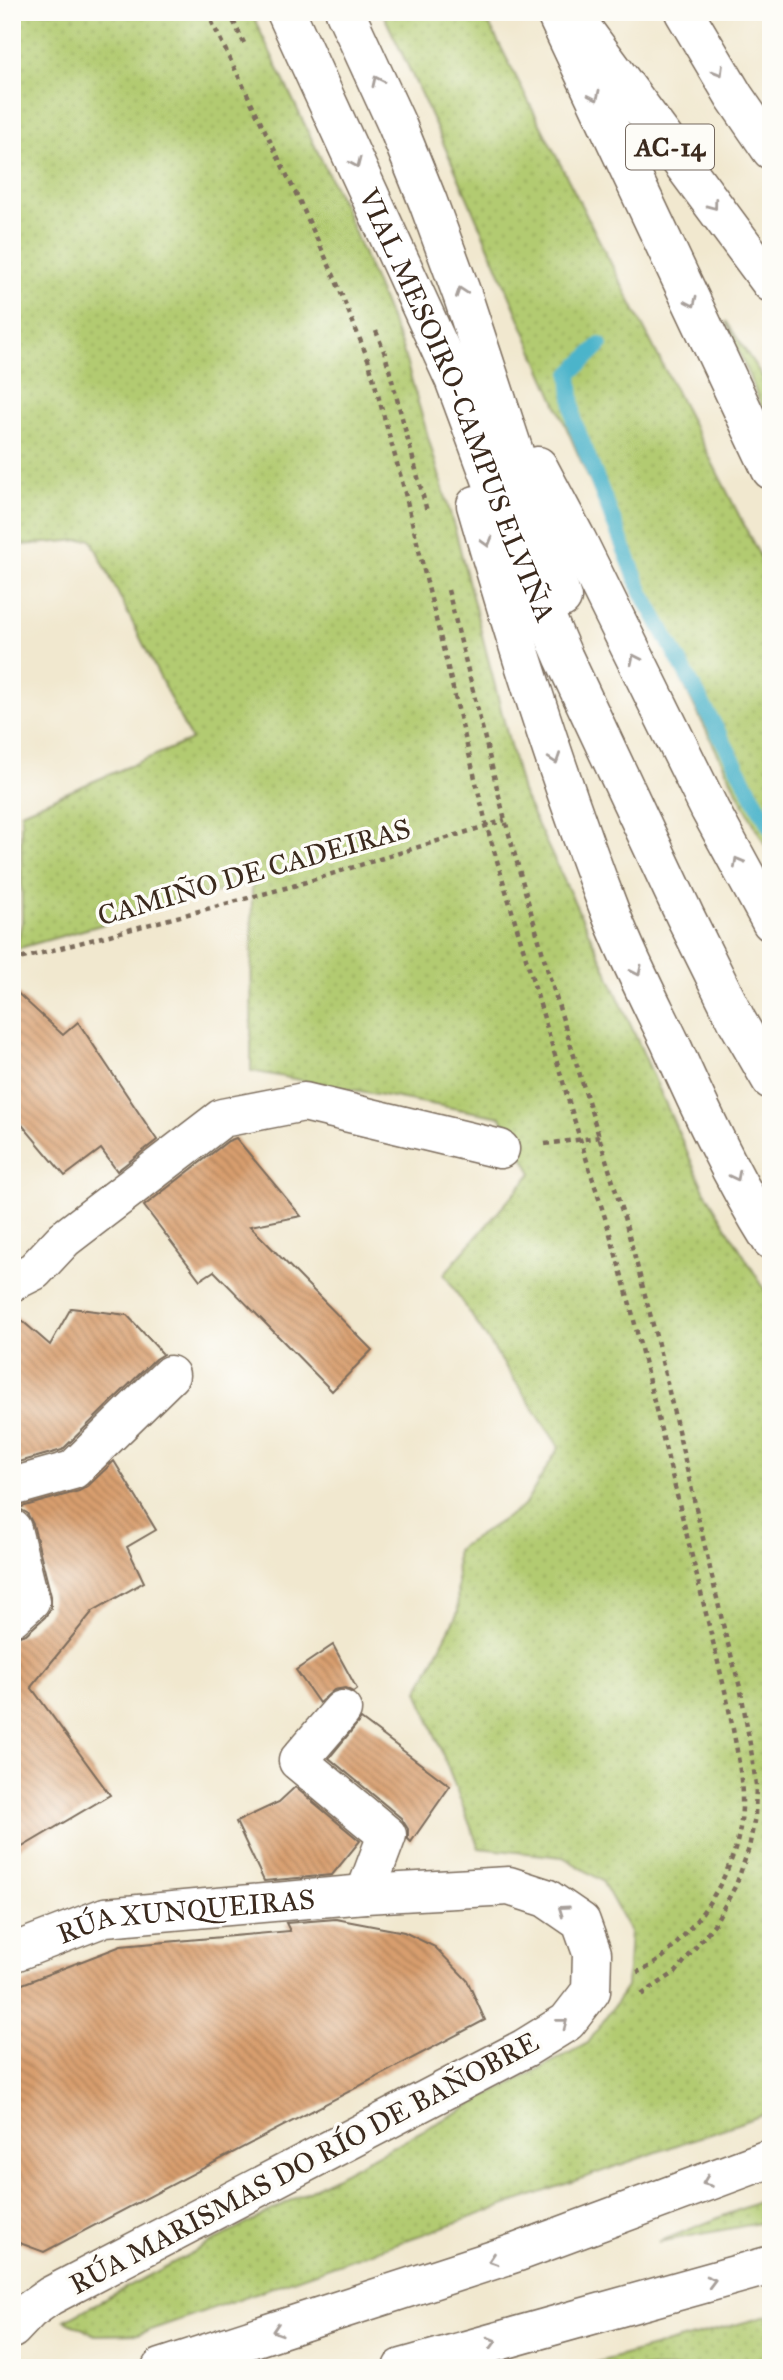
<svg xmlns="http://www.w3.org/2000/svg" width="783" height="2380" font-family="'IM FELL Great Primer',serif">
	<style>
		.grass { fill: url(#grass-dots); stroke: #767a48; stroke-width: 2 }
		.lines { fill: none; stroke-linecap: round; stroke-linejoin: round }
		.stream { stroke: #4bb4ca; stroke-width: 16 }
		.building { fill: url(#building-back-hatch) }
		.minor-casing { stroke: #7b6c5c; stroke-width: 41 }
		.tertiary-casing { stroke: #7b6c5c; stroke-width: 41 }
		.primary-casing { stroke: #7b6c5c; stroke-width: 41 }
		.trunk-casing { stroke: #7b6c5c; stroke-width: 41 }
		.motorway-casing { stroke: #7b6c5c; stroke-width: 41 }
		.path { stroke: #7b6c5c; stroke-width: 4.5; stroke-dasharray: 5 5; stroke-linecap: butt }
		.minor { stroke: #fff; stroke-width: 38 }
		.tertiary { stroke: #fff; stroke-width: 38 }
		.primary { stroke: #fff; stroke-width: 38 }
		.trunk { stroke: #fff; stroke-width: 38 }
		.motorway { stroke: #fff; stroke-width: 38 }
		.oneway { stroke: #a79f9a }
		.labels { text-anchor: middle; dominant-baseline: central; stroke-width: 7; stroke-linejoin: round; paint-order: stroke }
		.shield { fill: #fdfcf7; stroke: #75695f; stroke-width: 2 }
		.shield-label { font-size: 26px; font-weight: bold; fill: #3b2a1e }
		.street-label { font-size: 28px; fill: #3b2a1e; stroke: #fdfcf7 }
	</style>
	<defs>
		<pattern id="grass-dots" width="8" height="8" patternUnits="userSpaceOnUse" patternTransform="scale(1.75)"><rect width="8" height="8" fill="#b2cb71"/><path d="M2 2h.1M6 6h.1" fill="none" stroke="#9aae61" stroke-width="1.8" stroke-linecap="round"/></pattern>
		<pattern id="building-back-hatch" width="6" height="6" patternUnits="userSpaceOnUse" patternTransform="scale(1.75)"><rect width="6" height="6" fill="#d89e6e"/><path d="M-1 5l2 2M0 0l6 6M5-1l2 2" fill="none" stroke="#b0815a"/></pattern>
	</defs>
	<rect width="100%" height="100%" fill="#fdfcf7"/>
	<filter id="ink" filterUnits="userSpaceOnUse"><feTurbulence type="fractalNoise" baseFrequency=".0143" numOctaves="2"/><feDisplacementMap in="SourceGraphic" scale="14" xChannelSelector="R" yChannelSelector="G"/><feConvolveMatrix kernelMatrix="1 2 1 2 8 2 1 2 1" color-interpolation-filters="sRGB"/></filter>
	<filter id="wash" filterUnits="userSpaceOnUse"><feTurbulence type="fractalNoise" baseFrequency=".00686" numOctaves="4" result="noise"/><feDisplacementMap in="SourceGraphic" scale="28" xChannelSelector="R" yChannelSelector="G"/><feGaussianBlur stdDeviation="1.57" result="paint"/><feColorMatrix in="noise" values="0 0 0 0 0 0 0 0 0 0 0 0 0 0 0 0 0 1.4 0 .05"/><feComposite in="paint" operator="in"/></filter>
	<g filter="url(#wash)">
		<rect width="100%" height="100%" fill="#f1e8cf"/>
		<path class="grass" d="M 12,12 L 251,12 L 344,207 L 402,347 L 457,537 L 522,792 L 599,954 L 704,1190 L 771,1300 L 771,2112 L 139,2334 L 95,2335 L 65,2320 L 588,2043 L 627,1987 L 630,1931 L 602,1881 L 563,1857 L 479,1848 L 418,1691 L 458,1612 L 456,1550 L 524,1506 L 559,1447 L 444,1274 L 532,1173 L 501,1117 L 251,1071 L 252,882 L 16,949 L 22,922 L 21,812 L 191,740 L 91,539 L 12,546 Z
			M 382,12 L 483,12 L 771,578 L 771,856 C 702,728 640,595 581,461 C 515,311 454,159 382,12 Z
			M 726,321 L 771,390 L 771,429 Z
			M 771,2197 L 771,2221 L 658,2242 Z
			M 771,2315 L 771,2368 L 576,2368 Z"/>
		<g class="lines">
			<path class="stream" d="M 600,345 L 570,374 L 574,421 L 641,591 L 771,829"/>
		</g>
		<g id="blocks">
			<path class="building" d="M 12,988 L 63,1035 L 78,1022 L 157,1140 L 117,1171 L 101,1149 L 65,1176 L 12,1113 Z
				M 236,1138 L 301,1216 L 250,1226 L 372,1350 L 332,1391 L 214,1271 L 200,1280 L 144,1206 L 228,1141 Z
				M 71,1308 L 127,1315 L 163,1354 L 155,1359 L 62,1450 L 12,1464 L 12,1312 L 50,1345 Z
				M 114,1461 L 156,1530 L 127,1547 L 144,1582 L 93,1611 L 31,1687 L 110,1795 L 12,1853 L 12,1638 L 26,1634 L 45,1617 L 51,1608 L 51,1596 L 33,1524 L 27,1513 L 18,1508 L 79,1491 L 88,1486 Z
				M 333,1645 L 357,1689 L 353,1692 L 345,1688 L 334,1690 L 319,1703 L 296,1670 Z
				M 361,1719 L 450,1786 L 411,1842 L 408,1839 L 408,1829 L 401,1818 L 329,1758 Z
				M 295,1787 L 360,1841 L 332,1875 L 264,1881 L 236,1822 L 279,1802 Z
				M 336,1919 L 404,1932 L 435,1947 L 467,1980 L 485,2020 L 44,2252 L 17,2242 L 12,2223 L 12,1988 L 121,1946 L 290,1931 L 286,1923 Z"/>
		</g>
	</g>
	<g filter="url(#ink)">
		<use href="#blocks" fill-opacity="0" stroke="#7b6c5c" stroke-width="2"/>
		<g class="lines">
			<defs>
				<g id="minor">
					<path d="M 12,1282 L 34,1271 L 64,1239 L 222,1118 L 304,1102 L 500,1149"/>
					<path d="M 12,1487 L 73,1470 L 170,1375"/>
					<path d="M 12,1529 L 30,1601 L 12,1617"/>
					<path d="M 342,1710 L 298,1761 L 387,1835 L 365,1894"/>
					<path id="s1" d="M 12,1953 L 105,1917 L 365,1894 L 509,1886 L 546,1898 L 581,1922 L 592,1953 L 591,1991 L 567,2022 L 525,2048 L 50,2296 L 30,2310 L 12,2329"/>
				</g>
				<path id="tertiary" d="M 161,2368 L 518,2252 L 771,2158
					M 402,2368 L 771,2265"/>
				<g id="primary">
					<path id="s2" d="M 286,12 L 454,379 L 515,544 L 564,658 L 685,916 L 737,1021 L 771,1080"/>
					<path d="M 345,12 L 397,125 L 428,202 L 463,297 L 562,598"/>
					<path d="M 538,466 L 577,540 L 710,810 L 771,922"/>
					<path d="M 476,505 C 516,644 560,783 612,917 C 629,960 650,1001 670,1042 C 700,1109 732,1178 771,1240"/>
				</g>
				<path id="trunk" d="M 555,12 L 771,470
					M 580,25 L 771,283"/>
				<path id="motorway" d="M 684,12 L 734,96 L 771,150"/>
			</defs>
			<use href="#minor" class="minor-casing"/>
			<use href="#tertiary" class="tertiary-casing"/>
			<use href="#primary" class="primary-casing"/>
			<use href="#trunk" class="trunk-casing"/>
			<use href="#motorway" class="motorway-casing"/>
			<path class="path" d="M 207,12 L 300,202 L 334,276 L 368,359 L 403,485 L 487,827 L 580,1139 L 608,1227 L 631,1308 L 727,1699 C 735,1742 748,1790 739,1833 C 733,1866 712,1903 690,1928 C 676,1945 659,1965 637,1972
				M 229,12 L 244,43
				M 376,331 L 385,354 L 427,511
				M 448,590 L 505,820 L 546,965 L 626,1224 L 657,1340 L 725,1633 L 741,1691 L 752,1756 L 756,1785 L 755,1816 L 749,1848 L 736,1885 L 715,1923 L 676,1972 L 638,1997
				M 12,961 L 293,886 L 505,820
				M 545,1144 L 600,1137"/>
			<use href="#minor" class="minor"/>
			<use href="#tertiary" class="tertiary"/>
			<use href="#primary" class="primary"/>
			<use href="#trunk" class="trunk"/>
			<use href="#motorway" class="motorway"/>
		</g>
		<defs><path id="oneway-chevron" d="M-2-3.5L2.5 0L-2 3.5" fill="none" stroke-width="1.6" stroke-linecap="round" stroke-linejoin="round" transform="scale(1.75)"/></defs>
		<g class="oneway">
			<use href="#oneway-chevron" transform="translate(719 71) rotate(59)"/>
			<use href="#oneway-chevron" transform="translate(377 81) rotate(-115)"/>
			<use href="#oneway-chevron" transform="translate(595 96) rotate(65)"/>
			<use href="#oneway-chevron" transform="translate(356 163) rotate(66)"/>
			<use href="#oneway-chevron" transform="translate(713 205) rotate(53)"/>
			<use href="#oneway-chevron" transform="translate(461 292) rotate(-109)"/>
			<use href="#oneway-chevron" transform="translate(692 302) rotate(65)"/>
			<use href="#oneway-chevron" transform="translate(487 542) rotate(74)"/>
			<use href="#oneway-chevron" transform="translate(635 659) rotate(-116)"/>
			<use href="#oneway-chevron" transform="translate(555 759) rotate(71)"/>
			<use href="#oneway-chevron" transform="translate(738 862) rotate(-119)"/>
			<use href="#oneway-chevron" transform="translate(637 971) rotate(65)"/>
			<use href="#oneway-chevron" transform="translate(736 1176) rotate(63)"/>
			<use href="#oneway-chevron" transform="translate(563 1910) rotate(-145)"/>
			<use href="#oneway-chevron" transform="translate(563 2023) rotate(-38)"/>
			<use href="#oneway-chevron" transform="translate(707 2182) rotate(159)"/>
			<use href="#oneway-chevron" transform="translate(493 2260) rotate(162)"/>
			<use href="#oneway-chevron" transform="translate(711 2281) rotate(-15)"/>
			<use href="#oneway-chevron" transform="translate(277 2330) rotate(162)"/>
			<use href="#oneway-chevron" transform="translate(492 2342) rotate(-16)"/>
		</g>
	</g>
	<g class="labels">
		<rect class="shield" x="626" y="124.5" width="88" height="45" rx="5"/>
		<g class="shield-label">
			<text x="670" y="147">AC-14</text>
		</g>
		<g class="street-label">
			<text stroke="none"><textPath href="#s2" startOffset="429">VIAL MESOIRO-CAMPUS ELVIÑA</textPath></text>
			<text transform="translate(254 872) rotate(-16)">CAMIÑO DE CADEIRAS</text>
			<text stroke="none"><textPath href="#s1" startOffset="180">RÚA XUNQUEIRAS</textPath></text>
			<text transform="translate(304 2163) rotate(-28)">RÚA MARISMAS DO RÍO DE BAÑOBRE</text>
		</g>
	</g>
	<rect width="783" height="2380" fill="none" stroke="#fdfcf7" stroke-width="42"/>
</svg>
